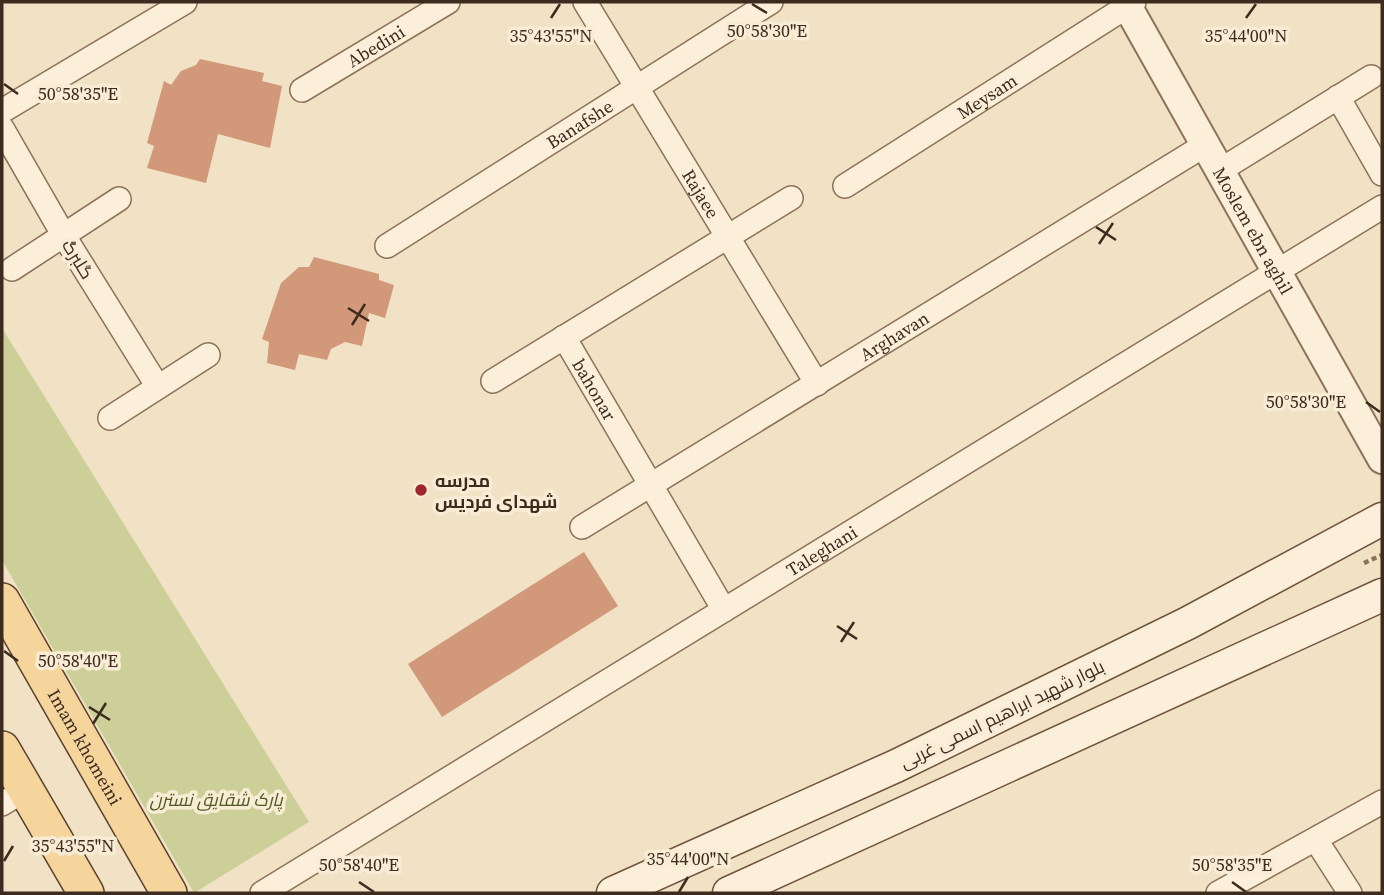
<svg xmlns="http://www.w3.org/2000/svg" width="1384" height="895" font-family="'Source Serif 4',Cairo,serif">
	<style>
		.green { fill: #ccd098 }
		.building { fill: #d19979 }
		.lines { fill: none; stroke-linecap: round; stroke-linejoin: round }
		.minor-casing { stroke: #8d725a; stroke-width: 26 }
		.tertiary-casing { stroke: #8d725a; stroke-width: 32 }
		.secondary-casing { stroke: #6f533d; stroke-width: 35 }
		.primary-casing { stroke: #5b412e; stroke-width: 38 }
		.path { stroke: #8d725a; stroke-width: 4.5; stroke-dasharray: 5 3.5; stroke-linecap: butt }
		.minor { stroke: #fbefd9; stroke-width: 23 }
		.tertiary { stroke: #fbefd9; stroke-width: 28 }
		.secondary { stroke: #fbefd9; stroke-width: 32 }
		.primary { stroke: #f5d59c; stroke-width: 35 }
		.ticks { fill: none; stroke: #3c2b1e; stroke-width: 2.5 }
		.poi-dot { fill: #a0262e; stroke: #f8ecd5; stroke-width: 2.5 }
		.labels { text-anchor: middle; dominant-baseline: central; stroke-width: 7; stroke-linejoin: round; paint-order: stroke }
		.street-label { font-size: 18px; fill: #3c2b1e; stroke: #f8ecd5 }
		.poi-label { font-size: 18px; font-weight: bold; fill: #3c2b1e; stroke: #f8ecd5; text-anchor: start }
		.park-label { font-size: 18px; font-style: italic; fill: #4f5a24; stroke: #f8ecd5 }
		.ticks-label { font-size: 18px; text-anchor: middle; fill: #3c2b1e; stroke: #f8ecd5; stroke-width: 7; stroke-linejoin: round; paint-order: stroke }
	</style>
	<rect width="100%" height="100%" fill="#f1e1c5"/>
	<path class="green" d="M 2,328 L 309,822 L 194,893 L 2,560 Z"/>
	<path class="building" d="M 200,59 L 264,73 L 262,81 L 282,86 L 270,148 L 218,134 L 206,183 L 147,168 L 154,146 L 147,143 L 164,81 L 171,85 L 181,71 L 196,65 Z
		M 314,257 L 379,274 L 379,280 L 394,285 L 385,318 L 369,313 L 362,346 L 345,342 L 331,349 L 327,360 L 299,354 L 295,370 L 267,363 L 269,342 L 262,339 L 281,283 L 299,267 L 309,267 Z
		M 584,552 L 618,606 L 442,717 L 408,664 Z"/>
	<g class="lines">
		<defs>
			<g id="minor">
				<path id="s1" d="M 585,2 L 817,384"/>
				<path id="s2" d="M 302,90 L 448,2"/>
				<path d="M 1338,97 L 1382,174"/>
				<path d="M 2,111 L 185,2"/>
				<path d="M 2,128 L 64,236 L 158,387"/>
				<path d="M 1219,171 L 1371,77"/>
				<path id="s3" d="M 845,186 L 1134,2"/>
				<path id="s4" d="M 387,246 L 771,2"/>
				<path d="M 12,269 L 119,199"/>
				<path id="s5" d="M 564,337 L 724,610"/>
				<path d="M 493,381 L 791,198"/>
				<path d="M 110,418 L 208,355"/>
				<path id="s6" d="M 582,527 L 1205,145"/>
				<path d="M 2,804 L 25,790"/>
				<path d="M 1316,840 L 1350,893"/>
				<path id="s7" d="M 262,893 L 1382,207"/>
				<path d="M 1218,893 L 1382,802"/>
			</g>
			<g id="tertiary">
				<path id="s8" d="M 1125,2 L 1382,459"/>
			</g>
			<path id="secondary" d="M 613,893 L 896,766 L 1188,623 L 1382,519
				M 729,893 L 1382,595"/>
			<g id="primary">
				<path id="s9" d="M 2,601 L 169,893"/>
				<path d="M 2,749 L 86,893"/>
			</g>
		</defs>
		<use href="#minor" class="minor-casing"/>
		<use href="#tertiary" class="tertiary-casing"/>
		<use href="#secondary" class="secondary-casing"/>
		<use href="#primary" class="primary-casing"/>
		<path class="path" d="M 1364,563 L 1382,555"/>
		<use href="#minor" class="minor"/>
		<use href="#tertiary" class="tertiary"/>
		<use href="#secondary" class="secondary"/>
		<use href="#primary" class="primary"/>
	</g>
	<path class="ticks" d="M 752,4 L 767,13M 551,18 L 560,4M 1246,18 L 1256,4M 4,84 L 18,94M 1096,227 L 1116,240M 1099,244 L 1113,223M 348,308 L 369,321M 352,325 L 365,304M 1366,402 L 1380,412M 837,626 L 857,639M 841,642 L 854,622M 4,651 L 18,661M 89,707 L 110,720M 93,724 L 106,703M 4,861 L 13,846M 359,882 L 374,892M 1232,882 L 1246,892M 679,892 L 688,877"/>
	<circle class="poi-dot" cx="421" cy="490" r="7"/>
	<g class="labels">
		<g class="street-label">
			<text stroke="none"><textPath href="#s2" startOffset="86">Abedini</textPath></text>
			<text stroke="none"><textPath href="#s3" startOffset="168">Meysam</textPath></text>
			<text stroke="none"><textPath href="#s4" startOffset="228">Banafshe</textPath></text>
			<text stroke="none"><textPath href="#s1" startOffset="224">Rajaee</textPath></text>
			<text stroke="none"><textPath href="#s8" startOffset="262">Moslem ebn aghil</textPath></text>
			<text transform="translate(78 259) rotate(58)">گلبرگ</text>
			<text stroke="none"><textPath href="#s6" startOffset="366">Arghavan</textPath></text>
			<text stroke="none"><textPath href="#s5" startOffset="61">bahonar</textPath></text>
			<text stroke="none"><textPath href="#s7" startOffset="656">Taleghani</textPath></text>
			<text transform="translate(1002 714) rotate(-26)">بلوار شهید ابراهیم اسمی غربی</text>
			<text stroke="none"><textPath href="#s9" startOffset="168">Imam khomeini</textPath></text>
		</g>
		<g class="poi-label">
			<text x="435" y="480">مدرسه<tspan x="435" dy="21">شهدای فردیس</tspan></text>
		</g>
		<g class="park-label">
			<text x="216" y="799">پارک شقایق نسترن</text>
		</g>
	</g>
	<g class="ticks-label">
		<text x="767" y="37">50°58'30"E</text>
		<text x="551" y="42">35°43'55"N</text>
		<text x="1246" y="42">35°44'00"N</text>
		<text x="78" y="100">50°58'35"E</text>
		<text x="1306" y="408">50°58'30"E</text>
		<text x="78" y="667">50°58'40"E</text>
		<text x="73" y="852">35°43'55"N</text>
		<text x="688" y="865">35°44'00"N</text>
		<text x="359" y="871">50°58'40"E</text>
		<text x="1232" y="871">50°58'35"E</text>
	</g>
	<rect width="1384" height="895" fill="none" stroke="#3c2b1e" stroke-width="7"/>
</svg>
